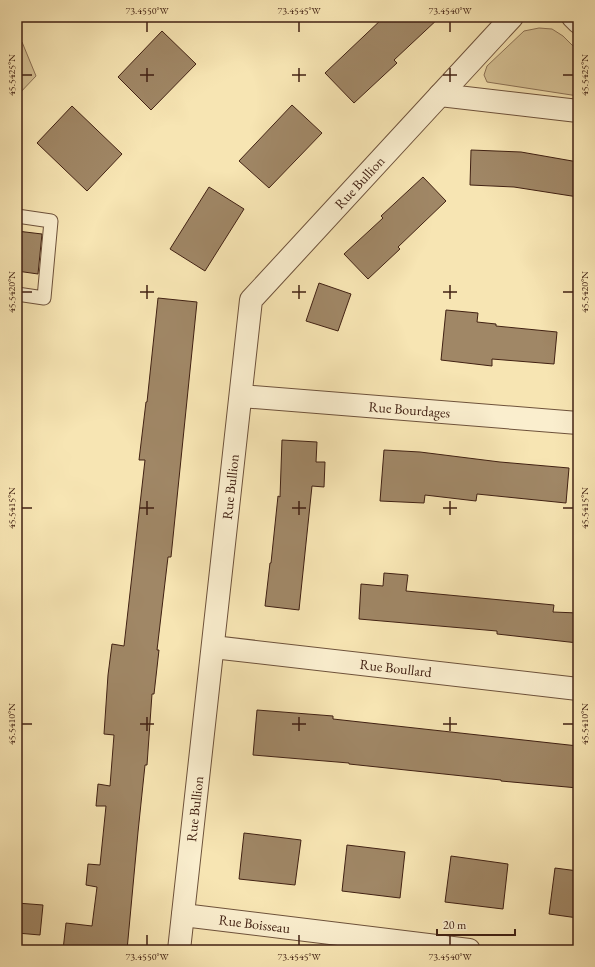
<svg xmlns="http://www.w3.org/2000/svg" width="595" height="967" font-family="'EB Garamond',serif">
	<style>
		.green { fill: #d8c498; stroke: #8c7256 }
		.building { fill: #a08766; stroke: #412113 }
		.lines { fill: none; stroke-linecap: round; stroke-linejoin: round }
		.lane-casing { stroke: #6e523b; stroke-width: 15 }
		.street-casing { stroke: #6e523b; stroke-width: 24 }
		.lane { stroke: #faeece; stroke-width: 13 }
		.street { stroke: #faeece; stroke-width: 22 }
		.ticks { fill: none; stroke: #412113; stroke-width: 1.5 }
		.labels { text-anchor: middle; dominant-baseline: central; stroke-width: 3; stroke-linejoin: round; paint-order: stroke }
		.street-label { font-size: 14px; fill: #412113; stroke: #faeece }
		.neatline { fill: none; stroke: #412113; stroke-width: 1.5 }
		.ticks-label { font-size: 10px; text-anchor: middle; fill: #412113 }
	</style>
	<rect width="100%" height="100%" fill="#f7e5b3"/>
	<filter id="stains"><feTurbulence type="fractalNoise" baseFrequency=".005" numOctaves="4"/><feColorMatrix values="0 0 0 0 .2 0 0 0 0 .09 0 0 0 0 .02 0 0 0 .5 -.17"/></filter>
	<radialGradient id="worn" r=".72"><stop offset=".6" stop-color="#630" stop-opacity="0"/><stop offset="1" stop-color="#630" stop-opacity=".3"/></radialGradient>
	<path class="green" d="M 539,28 L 552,29 L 563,36 L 578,51 L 578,96 L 487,82 L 484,75 L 487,66 L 524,31 Z
		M 17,42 L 22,42 L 36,76 L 17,96 Z"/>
	<path class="building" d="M 384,17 L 440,17 L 394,60 L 397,63 L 354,103 L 325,73 Z
		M 162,31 L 196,64 L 151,110 L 118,77 Z
		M 292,105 L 322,133 L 269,188 L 239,161 Z
		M 72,106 L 122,154 L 87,191 L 37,143 Z
		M 471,150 L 521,152 L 578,162 L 578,197 L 514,187 L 470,185 Z
		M 423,177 L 446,201 L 398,247 L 400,249 L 368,279 L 344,254 L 383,218 L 381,216 Z
		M 209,187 L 244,209 L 205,271 L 170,249 Z
		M 17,231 L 42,234 L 38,274 L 17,271 Z
		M 319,283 L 351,294 L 338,331 L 306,321 Z
		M 158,298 L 197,302 L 171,557 L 168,557 L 157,650 L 159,650 L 154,694 L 152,694 L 147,765 L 145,765 L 138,832 L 127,950 L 63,950 L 66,923 L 92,926 L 97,887 L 86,885 L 88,864 L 100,865 L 106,806 L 96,806 L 98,784 L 110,786 L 114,735 L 104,734 L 108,675 L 112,644 L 124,646 L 145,460 L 139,460 L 146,402 L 147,402 Z
		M 446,310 L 478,313 L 477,322 L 496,324 L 496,326 L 557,332 L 554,364 L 492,359 L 492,366 L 441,360 Z
		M 282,440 L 317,442 L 316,462 L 325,462 L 324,487 L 312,486 L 299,610 L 265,606 L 270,563 L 271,563 L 278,496 L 280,497 Z
		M 384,450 L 420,452 L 500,462 L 569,468 L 566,503 L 477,494 L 476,501 L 425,495 L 424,503 L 380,501 Z
		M 384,573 L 408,575 L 406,591 L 554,605 L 553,612 L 578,613 L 578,643 L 497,634 L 497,631 L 359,619 L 361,584 L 383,586 Z
		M 257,710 L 333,716 L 333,719 L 578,746 L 578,788 L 501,781 L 501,780 L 349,764 L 349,763 L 253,755 Z
		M 244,833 L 301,840 L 295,885 L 239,879 Z
		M 347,845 L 405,852 L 400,898 L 342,891 Z
		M 451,856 L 508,864 L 503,909 L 445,902 Z
		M 555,868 L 578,871 L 578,918 L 549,914 Z
		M 17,903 L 43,905 L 40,935 L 17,933 Z"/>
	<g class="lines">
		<defs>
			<path id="lane" d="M 17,216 L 51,221 L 44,298 L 17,294"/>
			<g id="street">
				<path d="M 573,17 L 578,22"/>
				<path d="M 440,95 L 578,111"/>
				<path id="s1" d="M 241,396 L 578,423"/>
				<path id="s2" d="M 213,647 L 578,689"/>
				<path id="s3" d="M 183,915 L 469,950"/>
				<path id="s4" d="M 179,950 L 251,300 L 512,17"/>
			</g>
		</defs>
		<use href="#lane" class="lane-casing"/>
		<use href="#street" class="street-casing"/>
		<use href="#lane" class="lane"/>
		<use href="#street" class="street"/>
	</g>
	<path class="ticks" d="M 147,22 L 147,32M 299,22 L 299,32M 450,22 L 450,32M 147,68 L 147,82M 299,68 L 299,82M 450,68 L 450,82M 22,75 L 32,75M 140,75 L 154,75M 292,75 L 306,75M 443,75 L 457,75M 563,75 L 573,75M 147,285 L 147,299M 299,285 L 299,299M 450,285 L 450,299M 22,292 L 32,292M 140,292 L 154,292M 292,292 L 306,292M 443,292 L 457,292M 563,292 L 573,292M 147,501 L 147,515M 299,501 L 299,515M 450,501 L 450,515M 22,508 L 32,508M 140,508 L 154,508M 292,508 L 306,508M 443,508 L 457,508M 563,508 L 573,508M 147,717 L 147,731M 299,717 L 299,731M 450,717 L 450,731M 22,724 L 32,724M 140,724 L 154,724M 292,724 L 306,724M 443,724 L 457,724M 563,724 L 573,724M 147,935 L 147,945M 299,935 L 299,945M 450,935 L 450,945"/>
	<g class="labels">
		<g class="street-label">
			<text stroke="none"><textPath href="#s4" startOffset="814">Rue Bullion</textPath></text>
			<text stroke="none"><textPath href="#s1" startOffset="169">Rue Bourdages</textPath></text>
			<text stroke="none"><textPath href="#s4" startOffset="466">Rue Bullion</textPath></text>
			<text stroke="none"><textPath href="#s2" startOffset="184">Rue Boullard</textPath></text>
			<text stroke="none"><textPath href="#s4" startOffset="142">Rue Bullion</textPath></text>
			<text stroke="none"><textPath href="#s3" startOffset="72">Rue Boisseau</textPath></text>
		</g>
	</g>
	<rect width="595" height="967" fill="none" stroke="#f7e5b3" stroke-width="44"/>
	<path d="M437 929v6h78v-6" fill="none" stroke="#412113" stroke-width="2"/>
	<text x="443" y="929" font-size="12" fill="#412113" stroke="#faeece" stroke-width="3" paint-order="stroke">20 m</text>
	<rect x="22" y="22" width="551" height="923" class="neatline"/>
	<g class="ticks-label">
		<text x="147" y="14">73.4550°W</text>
		<text x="299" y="14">73.4545°W</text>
		<text x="450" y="14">73.4540°W</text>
		<text transform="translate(11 75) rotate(-90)" y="4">45.5425°N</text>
		<text transform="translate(584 75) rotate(-90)" y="4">45.5425°N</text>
		<text transform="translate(11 292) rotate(-90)" y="4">45.5420°N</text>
		<text transform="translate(584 292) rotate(-90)" y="4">45.5420°N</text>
		<text transform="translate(11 508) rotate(-90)" y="4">45.5415°N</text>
		<text transform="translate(584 508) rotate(-90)" y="4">45.5415°N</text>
		<text transform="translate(11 724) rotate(-90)" y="4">45.5410°N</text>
		<text transform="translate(584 724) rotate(-90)" y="4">45.5410°N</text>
		<text x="147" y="960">73.4550°W</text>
		<text x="299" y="960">73.4545°W</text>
		<text x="450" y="960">73.4540°W</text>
	</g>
	<rect width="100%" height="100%" filter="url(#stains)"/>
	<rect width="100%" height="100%" fill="url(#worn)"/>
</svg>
